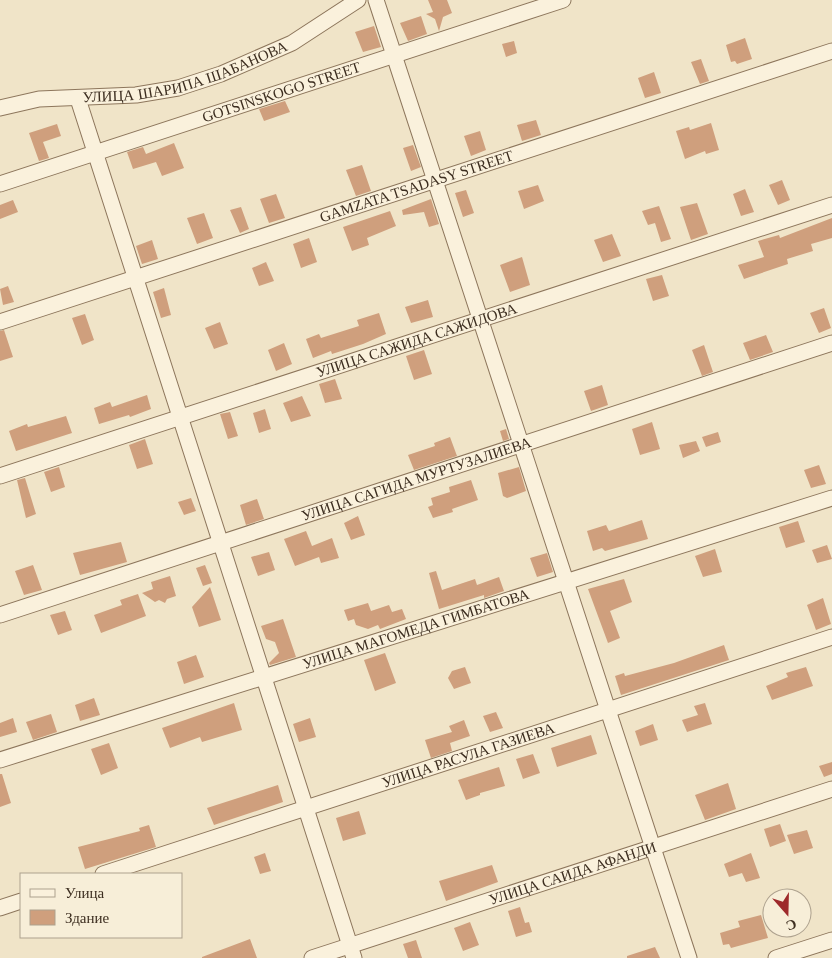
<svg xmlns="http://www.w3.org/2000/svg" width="832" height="958" font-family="Georgia,serif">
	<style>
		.building { fill: #cf9f7d }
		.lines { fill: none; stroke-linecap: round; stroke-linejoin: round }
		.street-casing { stroke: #8d765c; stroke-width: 17 }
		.street { stroke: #faf1dc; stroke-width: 15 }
		.labels { text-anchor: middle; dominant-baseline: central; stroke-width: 5; stroke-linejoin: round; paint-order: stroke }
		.street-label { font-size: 15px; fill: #3d2e20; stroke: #f7eed8 }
	</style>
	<rect width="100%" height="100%" fill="#f0e4c8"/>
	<path class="building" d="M 428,0 L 447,0 L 452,13 L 443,17 L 439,31 L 435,19 L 426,14 L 433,12 Z
		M 421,16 L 427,34 L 408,41 L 400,23 Z
		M 374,26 L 381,47 L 363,52 L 355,32 Z
		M 745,38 L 752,59 L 737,64 L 735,61 L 731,62 L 726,45 Z
		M 514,41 L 517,53 L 506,57 L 502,44 Z
		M 701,59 L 709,81 L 700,84 L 691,62 Z
		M 654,72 L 661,93 L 645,98 L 638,78 Z
		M 285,101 L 290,112 L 264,121 L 259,109 Z
		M 536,120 L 541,135 L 522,141 L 517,125 Z
		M 711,123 L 719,150 L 706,154 L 705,151 L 685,159 L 676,131 L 689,127 L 690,130 Z
		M 57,124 L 61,136 L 43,142 L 49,158 L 39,161 L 29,133 Z
		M 480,131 L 486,150 L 471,156 L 464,136 Z
		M 174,143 L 184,168 L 162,176 L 156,162 L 133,169 L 127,152 L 143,147 L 146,154 Z
		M 413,145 L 421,167 L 411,171 L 403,148 Z
		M 362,165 L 371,191 L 356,196 L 346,170 Z
		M 782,180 L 790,200 L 778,205 L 769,185 Z
		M 538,185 L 544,201 L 524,209 L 518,191 Z
		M 745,189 L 754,212 L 741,216 L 733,194 Z
		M 466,190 L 474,213 L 463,217 L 455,193 Z
		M 276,194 L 285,218 L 269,223 L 260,199 Z
		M 431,199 L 439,224 L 429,227 L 424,212 L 403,215 L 402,210 Z
		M 13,200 L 18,212 L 0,219 L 0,205 Z
		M 697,203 L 708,234 L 691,240 L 680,207 Z
		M 659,206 L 671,239 L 661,242 L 655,223 L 648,225 L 642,211 Z
		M 241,207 L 249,229 L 240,233 L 230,210 Z
		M 390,211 L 396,226 L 367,238 L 369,245 L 352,251 L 343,227 Z
		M 204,213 L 213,238 L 197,244 L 187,218 Z
		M 832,218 L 832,238 L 811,244 L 813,251 L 787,259 L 788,264 L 744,279 L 738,265 L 764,257 L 758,241 L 779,235 L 780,238 Z
		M 612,234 L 621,256 L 603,262 L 594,240 Z
		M 309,238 L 317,262 L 301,268 L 293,244 Z
		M 152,240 L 158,259 L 142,264 L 136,246 Z
		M 522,257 L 530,285 L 510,292 L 500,265 Z
		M 266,262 L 274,281 L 259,286 L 252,268 Z
		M 662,275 L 669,296 L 653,301 L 646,279 Z
		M 8,286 L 14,302 L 3,305 L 0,289 Z
		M 164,288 L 171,315 L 161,318 L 153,292 Z
		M 428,300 L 433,317 L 411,323 L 405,307 Z
		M 824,308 L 831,328 L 819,333 L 810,313 Z
		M 379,313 L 386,334 L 363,344 L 332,354 L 331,351 L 313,358 L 306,339 L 319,334 L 321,338 L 359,326 L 357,320 Z
		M 85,314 L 94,340 L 82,345 L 72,318 Z
		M 220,322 L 228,344 L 214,349 L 205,328 Z
		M 4,330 L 13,357 L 0,361 L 0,331 Z
		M 766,335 L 773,352 L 750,360 L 743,343 Z
		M 284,343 L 292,364 L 276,371 L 268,350 Z
		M 704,345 L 713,372 L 702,376 L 692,350 Z
		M 424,350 L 432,374 L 414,380 L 406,356 Z
		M 335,379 L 342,399 L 325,403 L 319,384 Z
		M 602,385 L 608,405 L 591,411 L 584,391 Z
		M 147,395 L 151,409 L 130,417 L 129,415 L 99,424 L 94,408 L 110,402 L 112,407 Z
		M 302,396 L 311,416 L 291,422 L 283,403 Z
		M 265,409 L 271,429 L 259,433 L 253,413 Z
		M 230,412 L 238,436 L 228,439 L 220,414 Z
		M 66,416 L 72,433 L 16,451 L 9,431 L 27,424 L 28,427 Z
		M 652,422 L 660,449 L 640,455 L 632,429 Z
		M 506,429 L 509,439 L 503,441 L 500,431 Z
		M 718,432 L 721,442 L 706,447 L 702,437 Z
		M 450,437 L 457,456 L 414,470 L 408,455 L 435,446 L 434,443 Z
		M 145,439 L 153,464 L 137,469 L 129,445 Z
		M 696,441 L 700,451 L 683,458 L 679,445 Z
		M 819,465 L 826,484 L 811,488 L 804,470 Z
		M 59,467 L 65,487 L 51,492 L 44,472 Z
		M 519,467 L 526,491 L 507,498 L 503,496 L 498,473 Z
		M 25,478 L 36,514 L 26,518 L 17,480 Z
		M 471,480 L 478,500 L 452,509 L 453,512 L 433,518 L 428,507 L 433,505 L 431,498 L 450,492 L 449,487 Z
		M 191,498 L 196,511 L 184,515 L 178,502 Z
		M 257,499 L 264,519 L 246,525 L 240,505 Z
		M 358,516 L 365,535 L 351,540 L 344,523 Z
		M 642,520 L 648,539 L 605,551 L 602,548 L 593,551 L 587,531 L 606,525 L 609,531 Z
		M 798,521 L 805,542 L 786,548 L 779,527 Z
		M 306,531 L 312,546 L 332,538 L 339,558 L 321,563 L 319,557 L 295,566 L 284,539 Z
		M 121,542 L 127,562 L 80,575 L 73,553 Z
		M 827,545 L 832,559 L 817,563 L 812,550 Z
		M 715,549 L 722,572 L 703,577 L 695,556 Z
		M 269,552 L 275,570 L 258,576 L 251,557 Z
		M 547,553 L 553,572 L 537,577 L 530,558 Z
		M 33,565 L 42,590 L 24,595 L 15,571 Z
		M 205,565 L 212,583 L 203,586 L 196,568 Z
		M 436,571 L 442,590 L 475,579 L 477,585 L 499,577 L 504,591 L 484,598 L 484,595 L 439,609 L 429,573 Z
		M 170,576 L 176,596 L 167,599 L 165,603 L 159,600 L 155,602 L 142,593 L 153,589 L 151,582 Z
		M 624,579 L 632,602 L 610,611 L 620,638 L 608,643 L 588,589 Z
		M 210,587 L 221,620 L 199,627 L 192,607 Z
		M 138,594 L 146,616 L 101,633 L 94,615 L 122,605 L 120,600 Z
		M 823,598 L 831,624 L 816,630 L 807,605 Z
		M 368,603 L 371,611 L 389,605 L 392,612 L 402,609 L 406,619 L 380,629 L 378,625 L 368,629 L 356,625 L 354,619 L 348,621 L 344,610 Z
		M 65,611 L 72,630 L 58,635 L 50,615 Z
		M 283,619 L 296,657 L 270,665 L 269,663 L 279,653 L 275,642 L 266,639 L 261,626 Z
		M 724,645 L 729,660 L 621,695 L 615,676 L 624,673 L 625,676 L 674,663 Z
		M 385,653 L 396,683 L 375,691 L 364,660 Z
		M 196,655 L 204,677 L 184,684 L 177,662 Z
		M 465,667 L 471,683 L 454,689 L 448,678 L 452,671 Z
		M 806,667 L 813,686 L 772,700 L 766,686 L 788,677 L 786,673 Z
		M 94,698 L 100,715 L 80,721 L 75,705 Z
		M 234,703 L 242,730 L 202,742 L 200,737 L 170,748 L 162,728 Z
		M 705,703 L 712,724 L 687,732 L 682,720 L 698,715 L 694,706 Z
		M 496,712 L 503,728 L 490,732 L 483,716 Z
		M 51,714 L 57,732 L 33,740 L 26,722 Z
		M 13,718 L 17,732 L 0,737 L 0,723 Z
		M 310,718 L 316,737 L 299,742 L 293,724 Z
		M 464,720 L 470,736 L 450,743 L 452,751 L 431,758 L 425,740 L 452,732 L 449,726 Z
		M 653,724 L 658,740 L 640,746 L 635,731 Z
		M 591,735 L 597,754 L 557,767 L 551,748 Z
		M 109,743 L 118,768 L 101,775 L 91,749 Z
		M 533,754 L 540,773 L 523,779 L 516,759 Z
		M 832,762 L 832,774 L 824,777 L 819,766 Z
		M 499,767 L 505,786 L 480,793 L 480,795 L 466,800 L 458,780 Z
		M 0,774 L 2,774 L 11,803 L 0,807 Z
		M 728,783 L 736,809 L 705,820 L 695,795 Z
		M 278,785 L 283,802 L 214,825 L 207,808 Z
		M 359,811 L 366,834 L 343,841 L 336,818 Z
		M 780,824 L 786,841 L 770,847 L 764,829 Z
		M 149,825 L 156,847 L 85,869 L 78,847 L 140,831 L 139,828 Z
		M 807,830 L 813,848 L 794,854 L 787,835 Z
		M 265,853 L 271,871 L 260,874 L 254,857 Z
		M 751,853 L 760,878 L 746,882 L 742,873 L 729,877 L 724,864 Z
		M 492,865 L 498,882 L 446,901 L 439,881 Z
		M 520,907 L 525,923 L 529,922 L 532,932 L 516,937 L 508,911 Z
		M 761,915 L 768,938 L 731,948 L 729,944 L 723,945 L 720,933 L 740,927 L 738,921 Z
		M 470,922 L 479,945 L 463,951 L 454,928 Z
		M 250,939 L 257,958 L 202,958 L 202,957 Z
		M 416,940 L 422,958 L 408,958 L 403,944 Z
		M 655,947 L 660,958 L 627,958 L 627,956 Z"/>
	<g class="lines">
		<defs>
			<g id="street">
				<path d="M 376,0 L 689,958"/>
				<path d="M 78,99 L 354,958"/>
				<path id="s1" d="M 0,108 L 39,99 L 136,95 L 178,88 L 221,74 L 292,43 L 358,0"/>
				<path id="s2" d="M 0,184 L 563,0"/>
				<path id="s3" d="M 0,322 L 832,51"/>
				<path id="s4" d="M 0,476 L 832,205"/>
				<path id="s5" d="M 0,615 L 832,343"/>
				<path id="s6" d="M 0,760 L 832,498"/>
				<path id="s7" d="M 103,874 L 832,637"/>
				<path d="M 0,908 L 21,901"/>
				<path id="s8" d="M 312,958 L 832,789"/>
				<path d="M 776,958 L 832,940"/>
			</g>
		</defs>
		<use href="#street" class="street-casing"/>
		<use href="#street" class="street"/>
	</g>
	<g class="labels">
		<g class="street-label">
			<text stroke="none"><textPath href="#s1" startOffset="190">УЛИЦА ШАРИПА ШАБАНОВА</textPath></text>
			<text stroke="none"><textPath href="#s2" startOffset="296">GOTSINSKOGO STREET</textPath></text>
			<text stroke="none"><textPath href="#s3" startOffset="438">GAMZATA TSADASY STREET</textPath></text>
			<text stroke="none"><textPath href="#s4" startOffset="438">УЛИЦА САЖИДА САЖИДОВА</textPath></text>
			<text stroke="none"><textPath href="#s5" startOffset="438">УЛИЦА САГИДА МУРТУЗАЛИЕВА</textPath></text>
			<text stroke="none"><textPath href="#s6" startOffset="436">УЛИЦА МАГОМЕДА ГИМБАТОВА</textPath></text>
			<text stroke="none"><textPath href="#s7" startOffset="384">УЛИЦА РАСУЛА ГАЗИЕВА</textPath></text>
			<text stroke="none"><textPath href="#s8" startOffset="274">УЛИЦА САИДА АФАНДИ</textPath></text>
		</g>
	</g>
	<rect x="20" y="873" width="162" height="65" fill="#f7eed8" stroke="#ada18e"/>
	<rect x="30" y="889" width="25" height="8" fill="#faf1dc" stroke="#ada18e"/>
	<text x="65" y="898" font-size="15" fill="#3d2e20">Улица</text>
	<rect x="30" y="910" width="25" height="15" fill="#cf9f7d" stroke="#ada18e"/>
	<text x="65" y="923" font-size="15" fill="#3d2e20">Здание</text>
	<g transform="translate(787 913) rotate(160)"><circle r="24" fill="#f7eed8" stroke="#ada18e"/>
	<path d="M0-4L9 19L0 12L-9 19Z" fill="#9e2a2b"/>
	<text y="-8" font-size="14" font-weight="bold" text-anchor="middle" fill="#3d2e20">С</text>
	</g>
</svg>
